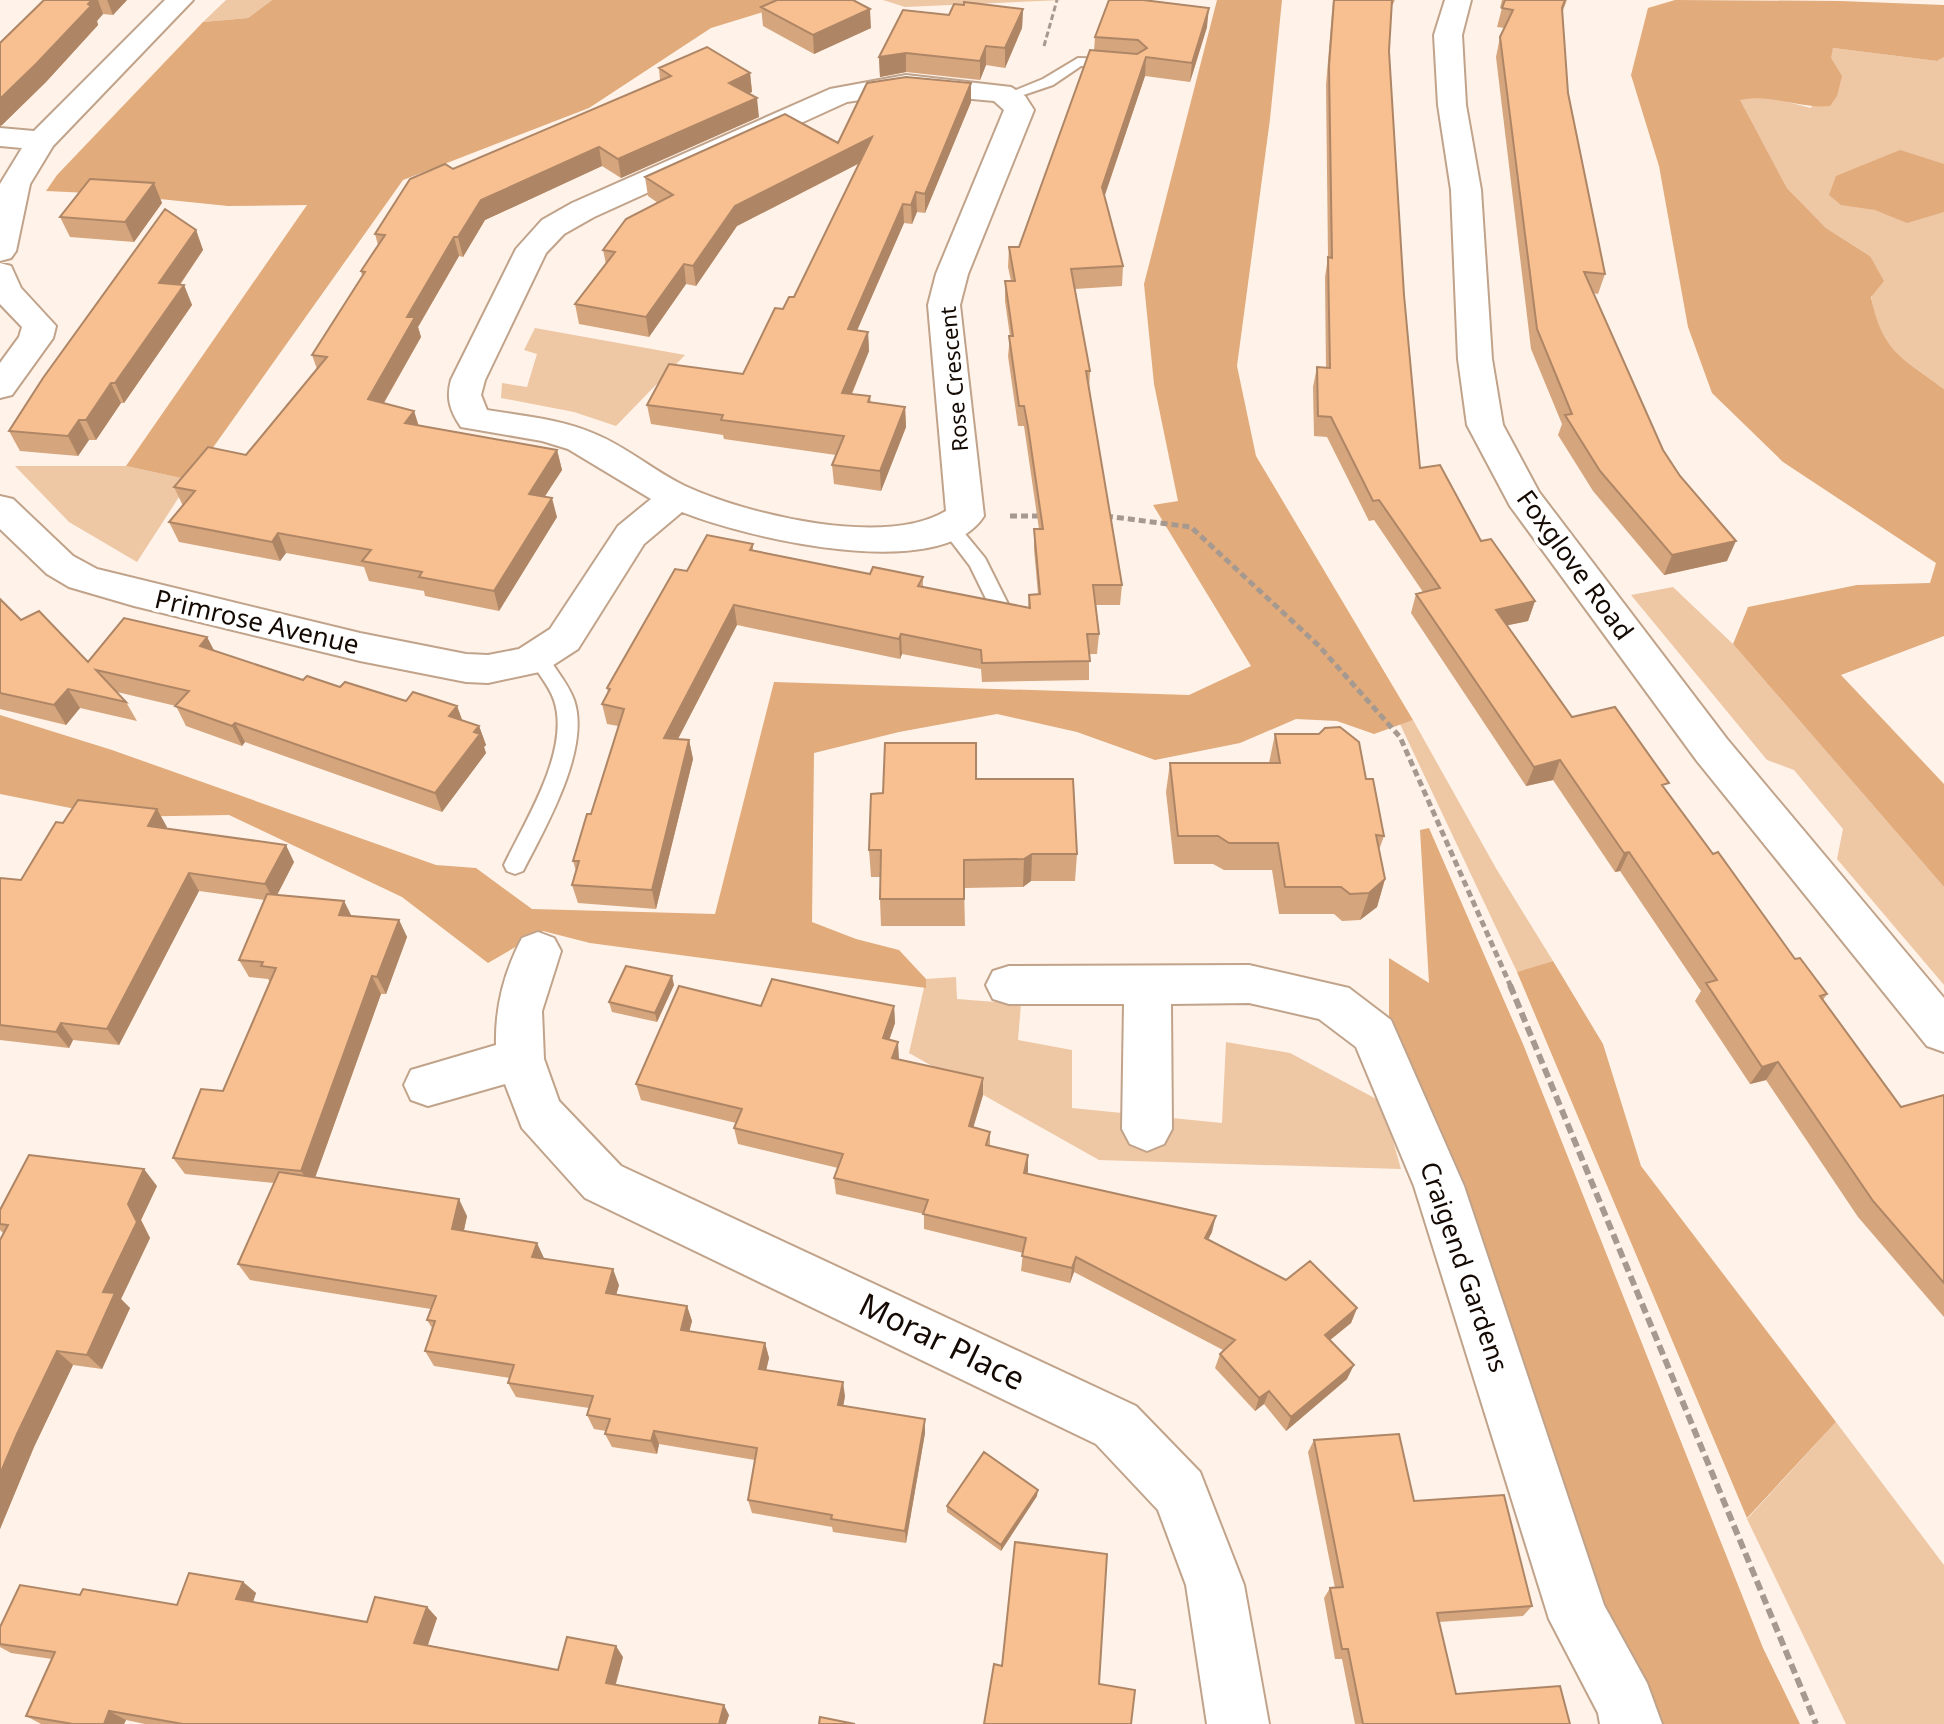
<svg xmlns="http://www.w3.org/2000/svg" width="1944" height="1724" viewBox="0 0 1944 1724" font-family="'Noto Sans',sans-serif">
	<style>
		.green { fill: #eec7a5 }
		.forest { fill: #e1ab7c }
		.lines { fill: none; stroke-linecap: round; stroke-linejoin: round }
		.lane-casing { stroke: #c0a38a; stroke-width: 4 }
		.street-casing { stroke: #c0a38a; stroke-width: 4 }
		.path-far2 { stroke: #a59990; stroke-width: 3; stroke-dasharray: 6 3; stroke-linecap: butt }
		.path-far1 { stroke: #a59990; stroke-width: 5; stroke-dasharray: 7 4; stroke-linecap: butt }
		.path { stroke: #a59990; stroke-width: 6; stroke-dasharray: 10 5; stroke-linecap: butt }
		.lane { fill: #fff; fill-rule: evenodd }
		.street { fill: #fff; fill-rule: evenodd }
		.wall { fill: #d5a57d }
		.shaded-wall { fill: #ae8666 }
		.building { fill: #f8c091; stroke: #ae8666; stroke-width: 2 }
		.labels { text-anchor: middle; stroke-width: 8; stroke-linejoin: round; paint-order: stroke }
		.far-street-label { font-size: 22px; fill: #140a03; stroke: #fff }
		.street-label { font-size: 26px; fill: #140a03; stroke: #fff }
		.near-street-label { font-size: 32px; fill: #140a03; stroke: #fff }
	</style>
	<rect width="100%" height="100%" fill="#fff2e8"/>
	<path class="green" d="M226,0H272L248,18L203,22Z
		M883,0H1063L905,7Z
		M1833,48L1937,61L1944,57V389C1927,377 1901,364 1888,348C1869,322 1871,286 1870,256L1826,228L1787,188L1739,99L1765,96L1811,108Z
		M535,328L685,355L616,426L574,412L501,398L502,383L527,387L537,354L524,350Z
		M15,466H126L190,480L137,562L69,522Z
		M1673,587L1733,644L1944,887V985L1837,859L1843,829L1794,770L1767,760L1631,595Z
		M1413,720L1497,870L1553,961L1517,972L1400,724Z
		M956,977L957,999L1021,1004L1018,1040L1072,1050V1108L1222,1123L1226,1042L1290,1053L1382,1102L1401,1169L1099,1160L909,1053L926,979Z
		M1836,1422L1944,1565V1724H1846L1747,1519Z"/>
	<path class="forest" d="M272,0H791L783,6L711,28L589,108L403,180L190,480L126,466L307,205L228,206L111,194L46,191L57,175L203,22L248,18Z
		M1217,0H1282L1270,119L1237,366L1256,456L1413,720L1374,734L1337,721L1296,719L1240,743L1155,760L1077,732L997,714L899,732L814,753L812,922L856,939L899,950L926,979V988L590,943L543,931L488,963L402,897L229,815L116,817L0,794V715L112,750L436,865L476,868L532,909L715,914L774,682L1189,695L1251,666L1153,505L1178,501L1154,384L1144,284Z
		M1675,0L1840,1L1944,5V57L1937,61L1833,48L1831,58L1842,76L1837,96L1830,106C1799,109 1771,93 1740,100L1787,188L1826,228L1870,256L1884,281L1871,297C1882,352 1902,358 1944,389V636L1841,675L1944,784V887L1733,644L1748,607L1857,585L1930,583L1936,563L1783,462L1712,393L1688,327L1659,166L1631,75L1648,8Z
		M1900,150L1944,164V212L1907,223L1875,210L1841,205L1829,195L1836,176Z
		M1429,828L1523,1044L1763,1648L1800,1724H1653L1599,1603L1389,1022V958L1429,983L1420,830Z
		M1553,961L1603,1044L1641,1166L1836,1422L1747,1518L1517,972Z"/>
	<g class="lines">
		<defs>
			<path id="lane" d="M1078,58L1115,59L1122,63L1115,67L1081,66L1053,85L1006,101L999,97L1043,79Z
				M950,522L957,524L985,558L1010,608L1007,613H993L970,566L941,528Z
				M538,650L545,652C554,668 568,683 574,700C591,749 545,828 523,871L515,874L507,871L504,865C525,821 571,750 554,700C549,685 536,671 528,657L531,652Z"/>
			<path id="street" d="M165,0H193L53,146L30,184L16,251L11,258L0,261V184L22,148L0,146V128L34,131Z
				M1445,0H1471L1462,35L1466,105L1481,190L1492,359L1503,425L1539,492L1727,739L1944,998V1052L1927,1046L1697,761L1510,506L1467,425L1458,359L1451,190L1438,105L1434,35Z
				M906,75L1011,87L1025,96L1034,110L968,274L960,305L984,516C941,585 744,537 682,512L644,544L578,649L544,671L488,683L466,682L360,661L134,606L69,587L47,574L0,529V496L13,499L73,556L97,569L360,633L466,654L488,655L519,649L550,629L618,526L651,499L568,449L542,441L461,427C450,411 446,398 451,380L516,249L542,220L572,203L830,89ZM906,93L994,101L1004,110L936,274L928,305L946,511C885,548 748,515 685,486C654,471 627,447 595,434C561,419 523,416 487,410L481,395L485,380L546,253L564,234L594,217L847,102Z
				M0,263L11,266L21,288L56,326L53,338L12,395L0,398V363L19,337L22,327L0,304Z
				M538,932L554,938L561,951L542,1011L544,1059L559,1101L621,1166L1136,1406L1200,1472L1244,1585L1269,1724H1207L1186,1585L1158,1510L1096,1444L585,1198L522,1128L505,1084L428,1106L411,1100L404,1085L411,1070L496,1045C495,1007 504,972 522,938Z
				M1249,965L1349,988L1391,1020L1464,1186L1604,1605L1647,1683L1662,1724H1600L1598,1713L1549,1619L1414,1186L1356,1047L1319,1019L1249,1003L1171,1004L1172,1129L1164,1144L1147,1151L1130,1144L1122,1129L1124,1004H1009L993,999L986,985L993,971L1009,966Z"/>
		</defs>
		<use href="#lane" class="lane-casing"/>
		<use href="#street" class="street-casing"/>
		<path class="path-far2" d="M1044,46L1057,0"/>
		<path class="path-far1" d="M1010,516H1044
			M1106,516L1191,527L1319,646L1400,737L1511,987"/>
		<path class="path" d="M1510,985L1816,1724"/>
		<use href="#lane" class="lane"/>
		<use href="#street" class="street"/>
	</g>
	<path class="wall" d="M44,0H127L113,15L103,14L97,21L98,25L46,82L2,125L0,126V43Z
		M1333,0H1395L1391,8L1389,51L1404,295L1420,468L1481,541L1535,601L1528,621L1507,625L1572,717L1666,790L1713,854L1795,959L1827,994L1823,1000L1901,1107L1944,1095V1317L1858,1217L1766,1080L1750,1084L1695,1001L1701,991L1620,871L1615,872L1553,780L1526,786L1411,613L1416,594L1423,592L1374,520L1369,521L1327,437L1314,436L1313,387L1317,367L1326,368L1325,277L1328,257L1326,85Z
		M1502,0H1567L1562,13L1568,93L1605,274L1598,294L1593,293L1663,450L1727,561L1664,575L1593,491L1558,435L1562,424L1531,349L1496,57L1500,37L1505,28L1497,27L1502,8H1500Z
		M761,7L871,28L814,54L763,26Z
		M1023,9L1022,28L1005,68L986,65L980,80L906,72L880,77L879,57L949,15Z
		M1207,27L1190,82L1145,76L1104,196L1123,266L1122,286L1075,289L1090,371L1089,391L1122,585L1120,605H1096L1099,634L1097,654H1089V680L982,682L981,669L902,654L900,659L737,625L678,739L689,740L693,759L656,909L578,903L572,885L576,871L573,861L591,814L618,726L607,724L602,704L608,693L607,688L687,571L753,544V550L870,574L923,577V587L1028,608L1029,595L1038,594L1034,549V529H1039L1024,426H1018L1008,356L1010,336L1005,301V281H1011L1008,267L1009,247H1019L1094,51L1095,37Z
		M659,68L750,73L752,92L748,93L759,117L621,178L602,166L485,220L463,257L459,256L418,327L421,337L384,403L414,411L419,426L557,450L562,470L545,496L557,517L499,611L425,596L424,591L369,581L364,567L286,553L280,561L179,542L169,522L183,506L174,487L246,455L317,369L312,355L362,276L361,271L378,245L375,234L453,169L660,80Z
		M971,102L925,213L917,212L912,224L904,223L857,330L868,332L869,351L852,394L870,396L871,403L905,407L906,427L881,491L834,484L832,465L836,455L724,439L723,435L651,424L647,405L743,374L783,309L794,297L860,163L737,226L696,286L686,284L649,337L579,324L575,304L606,264L603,250L658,203L648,196L645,177L838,143Z
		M154,183L162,203L134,242L70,237L60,217Z
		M196,230L203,250L180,285H184L192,305L124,403H121L96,440H89L78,456L20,451L9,431Z
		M0,599L21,620L88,662L207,637L214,651L303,680L340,687L406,701L457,706L462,720L479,726L486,745L484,747L486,753L442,812L245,742L242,746L186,726L176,706L117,692L126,702L137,721L80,708L66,725L0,709Z
		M1275,734L1366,779L1384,836L1379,850L1385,879L1377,907L1360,920L1342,921L1334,914H1279L1272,870H1224L1213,864H1174L1166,792L1170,763H1269Z
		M976,779L1077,854L1075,881H1031L1023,887L964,888L965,926H881L880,899V877H871L869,850L883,793Z
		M167,827L166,829L294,862L277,895L344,901L351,916L399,920L407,937L386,994H381L315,1178L467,1216L464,1230L619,1285L616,1295L687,1306L692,1321L689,1331L765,1343L769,1358L766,1370L845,1396L843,1406L925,1419V1433L906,1543L833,1532L832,1527L752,1513L748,1500L755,1460L659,1444L657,1454L612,1447L605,1434L606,1431L594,1429L587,1415L589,1408L516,1397L508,1383L510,1378L434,1366L425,1351L432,1328L427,1320L431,1309L250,1280L238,1264L274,1183L185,1174L173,1158L223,1091L270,982L268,979L249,977L239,960L265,900L199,891L119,1045L73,1040L69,1048L0,1040V878L21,880Z
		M674,985L657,1022L612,1012L609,1002Z
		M761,1006H894L895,1023L889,1040L899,1059L983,1078V1095L973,1127L990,1132V1146L1028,1171L1027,1173L1212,1232L1208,1240L1286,1280L1357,1308L1351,1323L1330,1340L1347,1379L1286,1431L1264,1404L1255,1411L1215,1368L1220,1354L1223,1350L1074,1272L1070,1283L1021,1271L1023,1253L924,1229V1214L836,1194L834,1178L838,1168L738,1144L734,1128L736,1123L641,1100L636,1084Z
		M157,1186L141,1220L150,1238L121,1299L130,1308L102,1369L73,1365L34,1447L0,1529V1240L3,1233L0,1230V1210Z
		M1314,1440L1414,1501L1532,1606L1523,1616L1439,1622L1456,1694L1570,1724H1355L1342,1659H1335L1324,1598L1330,1588H1335L1308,1452Z
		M1037,1496L1001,1551L947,1512V1506Z
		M243,1582L256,1593L253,1602L367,1622L427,1607L437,1618L428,1645L558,1670L623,1657L616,1684L729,1715L726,1724H145L126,1720L124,1724H41L26,1716L52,1659L11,1653L0,1647V1627L80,1595L177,1605Z"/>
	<path class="shaded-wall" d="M92,0H98L103,14L97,21L98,25L46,82L2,125L0,126V99Z
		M107,0H127L113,15Z
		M1209,8L1207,27L1190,82L1192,63Z
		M870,9L871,28L814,54L813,35Z
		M1023,9L1022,28L1005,68V48Z
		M986,46V65L980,80V61Z
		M906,53V72L880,77L879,57Z
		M1146,57L1145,76L1101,207L1102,187Z
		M750,73L752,92L731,102L729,83Z
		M971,83V102L925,213V194Z
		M757,98L759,117L621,178L618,159Z
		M872,137L873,156L737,226L696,286L693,266L735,206Z
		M599,147L602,166L485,220L463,257L458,237L481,200Z
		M154,183L162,203L134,242L125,222Z
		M916,192L917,212L912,224L911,205Z
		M903,204L904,223L849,349L848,329Z
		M196,230L203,250L167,303L159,283Z
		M454,237L459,256L418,327L421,337L375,418L368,399L407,317Z
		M684,264L686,284L649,337L646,317Z
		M184,285L192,305L124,403L115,383Z
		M868,332L869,351L844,412L842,393Z
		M111,383L121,403L96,440L86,420Z
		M905,407L906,427L881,491L880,471Z
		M414,411L420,431L405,423Z
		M79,420L89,440L78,456L68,436Z
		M557,450L562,470L534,513L529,494Z
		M552,498L557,517L499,611L494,591Z
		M278,533L286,553L280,561L272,542Z
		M1736,541L1727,561L1664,575L1672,555Z
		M1535,601L1528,621L1490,629L1496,610Z
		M734,605L737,625L668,758L664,738Z
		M901,634L902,654L900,659L899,639Z
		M207,637L217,656L200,646Z
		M68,689L80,708L66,725L54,705Z
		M457,706L464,725L449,716Z
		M235,723L245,742L242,746L232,726Z
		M479,726L486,745L484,747L486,753L442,812L435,793Z
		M689,740L693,759L656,909L652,890Z
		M1560,760L1553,780L1526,786L1534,767Z
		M157,809L167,827L158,844L148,826Z
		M286,845L294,862L274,901L265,884Z
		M1629,852L1620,871L1615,872L1624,853Z
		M1032,854L1031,881L1023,887L1024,859Z
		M189,873L199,891L119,1045L107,1029Z
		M1385,879L1377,907L1360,920L1369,893Z
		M344,901L353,919L339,915Z
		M399,920L407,937L386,994L377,977Z
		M372,976L381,994L312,1186L301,1171Z
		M672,976L674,985L657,1022L655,1013Z
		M894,1006L895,1023L884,1055L883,1038Z
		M61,1023L73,1040L69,1048L56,1032Z
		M898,1042L899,1059L892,1058Z
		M1778,1062L1766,1080L1750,1084L1762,1067Z
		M983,1078V1095L969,1142V1126Z
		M1028,1155V1171L1023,1188L1024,1173Z
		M144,1169L157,1186L141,1220L150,1238L121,1299L130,1308L102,1369L87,1355L103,1292L128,1204Z
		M459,1199L467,1216L461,1244L452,1229Z
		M1216,1216L1212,1232L1201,1253L1205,1238Z
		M537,1243L544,1258L532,1257Z
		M1076,1257L1074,1272L1070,1283L1072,1268Z
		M613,1269L619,1285L612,1309L606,1293Z
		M687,1306L692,1321L686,1345L681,1330Z
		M1357,1308L1351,1323L1319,1349L1325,1335Z
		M765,1343L769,1358L763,1384L759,1369Z
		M57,1351L73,1365L34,1447L0,1529V1474L17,1434Z
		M1354,1365L1347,1379L1286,1431L1291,1417Z
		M843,1382L845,1396L841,1419L838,1405Z
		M1269,1391L1264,1404L1255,1411L1259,1398Z
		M925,1419V1433L906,1543L905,1531Z
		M654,1431L659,1444L657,1454L651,1441Z
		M1038,1490L1037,1496L1001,1551V1545Z
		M243,1582L256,1593L250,1610L236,1599Z
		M427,1607L437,1618L425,1653L414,1643Z
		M616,1646L623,1657L613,1693L606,1683Z
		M724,1705L729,1715L726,1724H719Z
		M109,1711L126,1720L124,1724H104Z"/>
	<path class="building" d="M44,0H92L88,4L91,6L37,63L0,99V43Z
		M777,0H853L870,9L813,35L761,7Z
		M1109,0H1143L1209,8L1192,63L1146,57L1102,187L1123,266L1071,269L1090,371H1086L1122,585H1093L1099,634H1087L1090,661L982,663L981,650L901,634L899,639L734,605L664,738L689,740L652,890L572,885L579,861H573L587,814H591L624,709L602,704L610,689L607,688L675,569L687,571L707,535L753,544L750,550L870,574L873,567L923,577L918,586L1030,608L1029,595L1040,594L1034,529H1043L1028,427L1024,406H1019L1009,336H1013L1005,281H1015L1009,247H1019L1090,50L1137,54L1147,48L1138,40L1095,37Z
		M1334,0H1392L1389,51L1404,295L1420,468L1440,465L1481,541L1491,539L1535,601L1496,610L1572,717L1615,707L1669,783L1662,785L1713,854L1718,852L1795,959L1800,958L1827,994L1820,996L1901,1107L1944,1095V1283L1873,1201L1778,1062L1762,1067L1706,983L1717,980L1629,852L1624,853L1560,760L1534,767L1416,594L1440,588L1379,500L1373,501L1331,417L1318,416L1317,367L1330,368L1328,257L1332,258L1329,66Z
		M1505,0H1565L1562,8L1568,93L1605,274L1584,272L1663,450L1680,476L1736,541L1672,555L1600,471L1565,415L1572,414L1537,329L1500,37L1513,10L1502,8Z
		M964,2L1023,9L1005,48L986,46L980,61L906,53L879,57L903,10L949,15L954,4L964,5Z
		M707,47L750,73L729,83L757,98L618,159L599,147L481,200L458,237H454L407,317H415L368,399L414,411L405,423L557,450L529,494L552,498L494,591L419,577L422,572L362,561L371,550L278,533L272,542L169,522L195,491L174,487L208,447L246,455L327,357L312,355L365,272L361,271L385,235L375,234L410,179L445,164L453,169L671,76L659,68Z
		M906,77L971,83L925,194L916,192L911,205L903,204L848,329L868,332L842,393L870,396L868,402L905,407L880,471L832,465L844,436L721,420L723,415L647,405L669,364L743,374L775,308L783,309L789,297H794L872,137L735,206L693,266L684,264L646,317L575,304L615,252L603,250L626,219L673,195L645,177L785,114L838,143L867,83Z
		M90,179L154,183L125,222L60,217Z
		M165,209L196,230L159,283L184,285L115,383H111L86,420H79L68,436L9,431L43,378Z
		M0,599L21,620L39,611L88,662L124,618L207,637L200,646L303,680L307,676L340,687L345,682L406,701L413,692L457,706L449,716L479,726L474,732L480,734L435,793L235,723L232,726L175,706L189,691L96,670L126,702L68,689L54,705L0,693Z
		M1340,727L1359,742L1366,779H1373L1384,836L1376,835L1385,879L1369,893L1350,894L1341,887H1285L1278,843H1229L1218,836H1178L1170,763H1280L1275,734H1319L1325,728Z
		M885,743H976V779H1073L1077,854H1032L1024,859L964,860V899H880L881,850H869L871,794L883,793Z
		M78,800L157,809L148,826L286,845L265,884L189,873L107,1029L61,1023L56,1032L0,1025V878L21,880L56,822L63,823Z
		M267,894L344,901L339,915L399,920L377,977L372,976L301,1171L173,1158L201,1089L223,1091L276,968L261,966L263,962L239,960Z
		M626,966L672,976L655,1013L609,1002Z
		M772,979L894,1006L883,1038L898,1042L892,1058L983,1078L969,1126L990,1132L986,1145L1028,1155L1024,1173L1216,1216L1205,1238L1286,1280L1310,1261L1357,1308L1325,1335L1354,1365L1291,1417L1269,1391L1259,1398L1220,1354L1235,1340L1076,1257L1072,1268L1022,1256L1026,1238L923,1214L928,1200L834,1178L843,1154L734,1128L742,1109L636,1084L679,986L761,1006Z
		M29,1155L144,1169L128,1204L137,1222L103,1292L115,1293L87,1355L57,1351L17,1434L0,1474V1240L8,1225L0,1224V1210Z
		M279,1172L459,1199L452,1229L537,1243L532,1257L613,1269L606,1293L687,1306L681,1330L765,1343L759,1369L843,1382L838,1405L925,1419L905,1531L831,1519L832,1515L748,1500L757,1448L654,1431L651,1441L605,1434L610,1419L587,1415L593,1396L508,1383L514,1365L425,1351L435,1321L427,1320L436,1296L238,1264Z
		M1399,1434L1414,1501L1504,1495L1532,1606L1437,1613L1456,1694L1560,1686L1570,1724H1363L1348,1649H1342L1330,1588L1343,1587L1314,1440Z
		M984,1452L1038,1490L1001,1545L947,1506Z
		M1015,1542L1107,1554L1099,1684L1135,1690L1131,1724H984L994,1664L1002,1666Z
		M189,1573L243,1582L236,1599L367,1622L375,1597L427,1607L414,1643L558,1670L567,1637L616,1646L606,1683L724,1705L719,1724H183L109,1711L104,1724H73L26,1716L55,1652L0,1644V1627L20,1585L80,1595L83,1589L177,1605Z
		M820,1717L855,1724H819Z"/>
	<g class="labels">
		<g class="far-street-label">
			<text transform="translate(954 379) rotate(-95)" y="8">Rose Crescent</text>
		</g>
		<g class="street-label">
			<text transform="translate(1575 565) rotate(54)" y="9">Foxglove Road</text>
			<text transform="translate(257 622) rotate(13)" y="9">Primrose Avenue</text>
			<text transform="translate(1464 1267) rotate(71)" y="9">Craigend Gardens</text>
		</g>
		<g class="near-street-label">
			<text transform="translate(942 1342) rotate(26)" y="11">Morar Place</text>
		</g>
	</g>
</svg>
